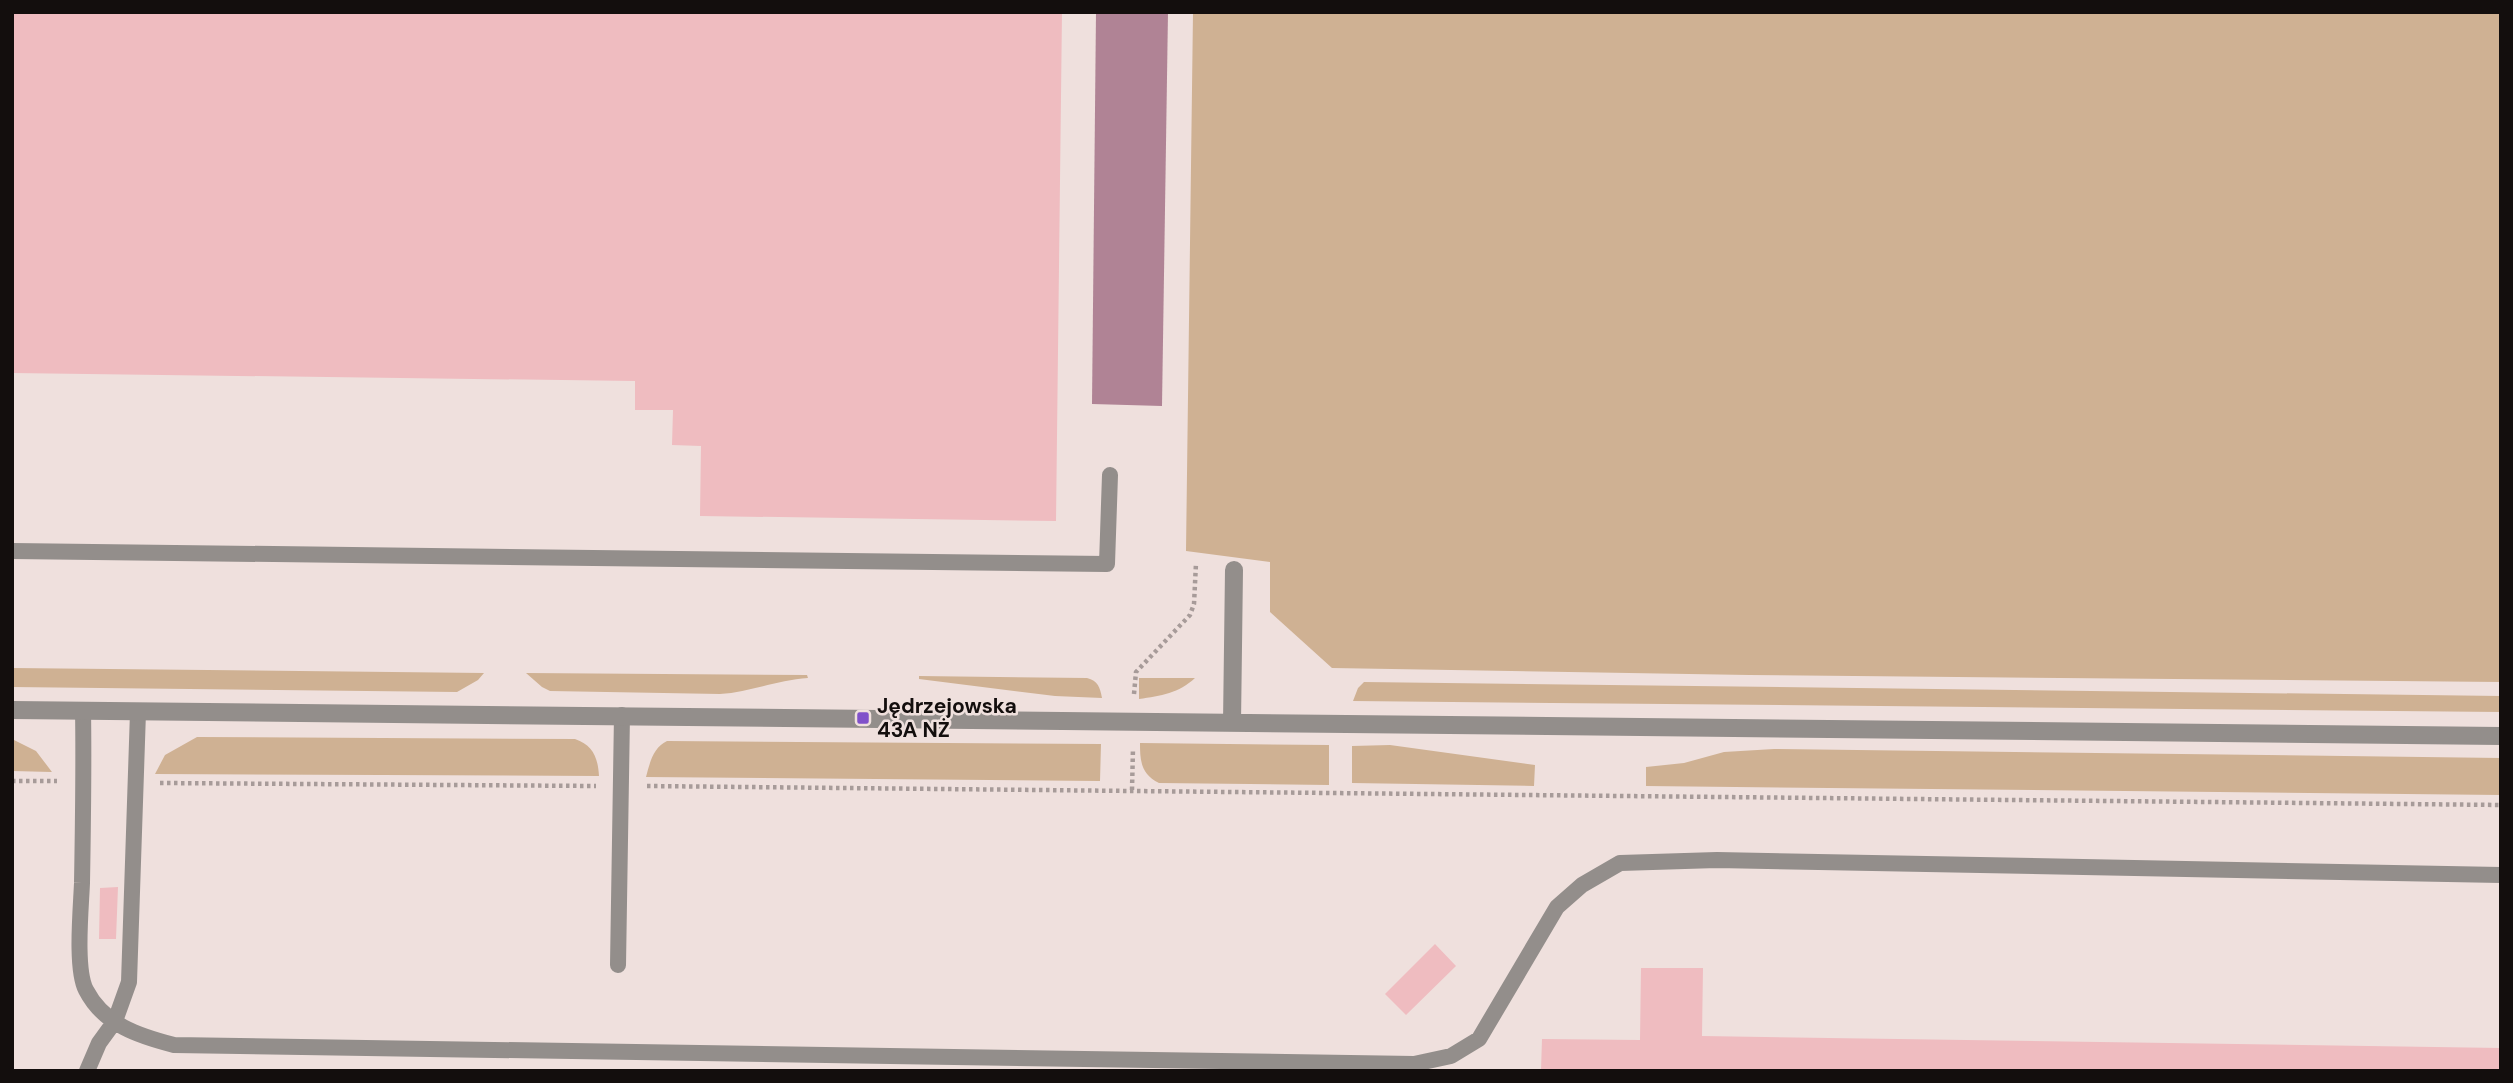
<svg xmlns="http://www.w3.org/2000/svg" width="2513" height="1083" viewBox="0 0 2513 1083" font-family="'DM Sans',sans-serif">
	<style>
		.green { fill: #cfb193 }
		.water { fill: #b08395 }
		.building { fill: #efbcc0 }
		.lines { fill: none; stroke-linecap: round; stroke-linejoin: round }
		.path { stroke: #a79b99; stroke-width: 4.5; stroke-dasharray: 3.5 3.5; stroke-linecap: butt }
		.lane { stroke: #938e8b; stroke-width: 16 }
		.street { stroke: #938e8b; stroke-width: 18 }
		.poi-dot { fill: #8051ca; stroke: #efe0dd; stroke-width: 2.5 }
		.labels { text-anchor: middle; stroke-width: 5; stroke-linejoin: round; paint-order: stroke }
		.poi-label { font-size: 21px; font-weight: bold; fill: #130e0d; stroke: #efe0dd; text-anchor: start }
	</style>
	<rect width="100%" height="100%" fill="#efe0dd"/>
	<path class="green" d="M1193,12H2501V682L1749,675L1332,668L1270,612V562L1186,551Z
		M12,668L484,673L478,680L457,692L12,687Z
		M526,673L807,675L808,678C777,680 750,692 720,694L550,691L542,687Z
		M919,676L1087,678C1098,681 1100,687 1102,698L1055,696L919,679Z
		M1139,678H1195C1179,693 1161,696 1139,699Z
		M1364,682L2501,696V712L1353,701L1358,688Z
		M197,737L575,739C593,745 598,758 599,776L155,774L165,755Z
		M12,739L36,751L52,772L12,771Z
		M667,741L1101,744L1100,781L646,777C650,762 653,748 667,741Z
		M1140,743L1329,745V785L1159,783C1141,774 1140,761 1140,743Z
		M1390,745L1535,765L1534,786L1352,783V746Z
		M1774,749L2501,758V795L1646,786V767L1684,763L1724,752Z"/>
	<path class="water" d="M1096,12H1168L1162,406L1092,404Z"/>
	<path class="building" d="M12,12H1062L1056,521L700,516L701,446L672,445L673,410H635V381L12,373Z
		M118,887L116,939H99L100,888Z
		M1435,944L1456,966L1406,1015L1385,994Z
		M1641,968H1703L1702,1036L2501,1048V1071H1541L1542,1039L1640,1040Z"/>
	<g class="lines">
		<path class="path" d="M1134,694L1136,672L1190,615L1194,604L1196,563
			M12,781H57
			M160,783L596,786
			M647,786L2501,805
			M1132,790L1133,748"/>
		<path class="lane" d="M12,551L1107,564L1110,475
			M83,710C84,768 83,825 82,883C81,908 75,969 86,990C104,1025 139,1036 174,1045L1414,1064L1451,1056L1479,1039L1557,907L1582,885L1620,863L1717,860L2501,875
			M618,965L622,715
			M87,1071L99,1043L115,1021L129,982L138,712"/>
		<path class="street" d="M12,710L2501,736
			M1232,723L1234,570"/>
	</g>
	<rect class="poi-dot" x="856" y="711" width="14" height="14" rx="3.5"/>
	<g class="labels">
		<g class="poi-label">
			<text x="877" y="713">Jędrzejowska<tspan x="877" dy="24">43A NŻ</tspan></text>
		</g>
	</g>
	<rect width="2513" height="1083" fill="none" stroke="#130e0d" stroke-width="28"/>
</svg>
